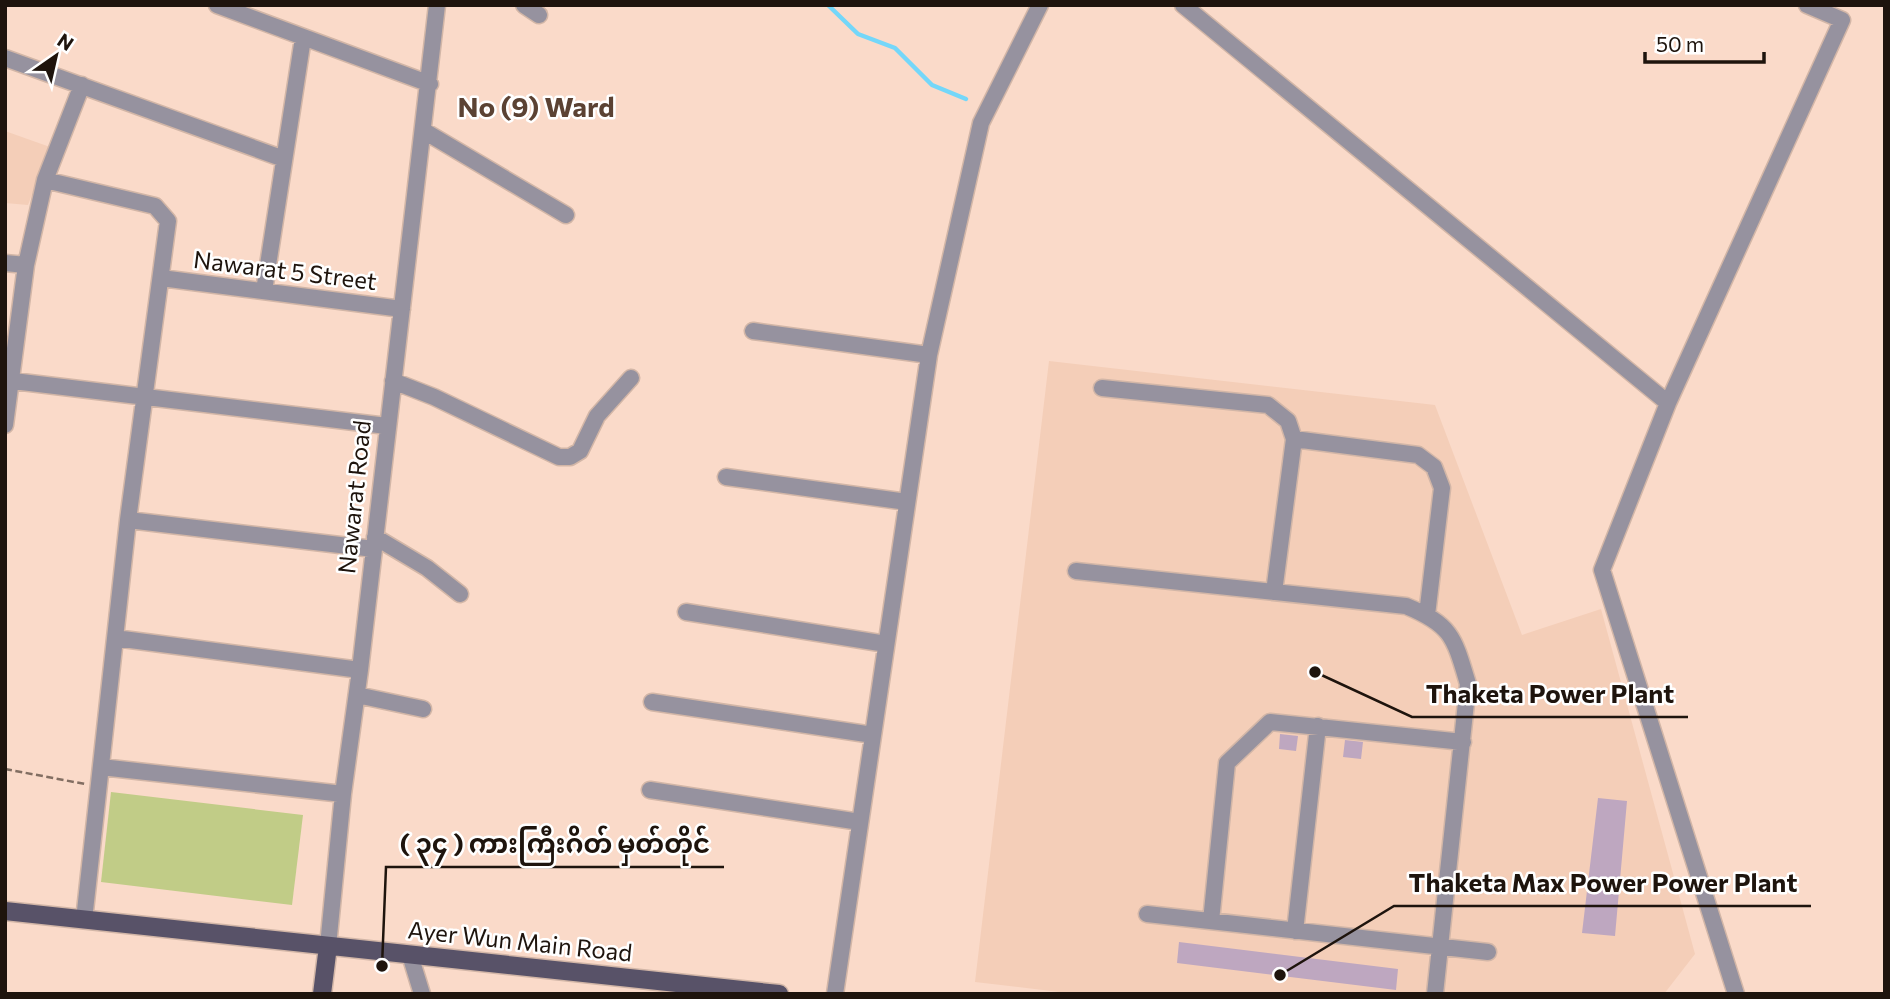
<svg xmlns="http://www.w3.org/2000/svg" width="1890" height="999" viewBox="0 0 1890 999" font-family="Commissioner,'Noto Sans Myanmar',sans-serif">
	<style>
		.built { fill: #f4ceb8 }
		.green { fill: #c1cc87 }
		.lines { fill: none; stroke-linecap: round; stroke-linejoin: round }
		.stream { stroke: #74d7f9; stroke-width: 4.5 }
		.building { fill: #bea7c0 }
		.minor-casing { stroke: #d2b6a7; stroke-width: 19 }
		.major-casing { stroke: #d2b6a7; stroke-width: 21 }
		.path { stroke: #826e62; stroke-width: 2.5; stroke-dasharray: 7 3.5; stroke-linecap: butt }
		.minor { stroke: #96929f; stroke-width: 16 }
		.major { stroke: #585268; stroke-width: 18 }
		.labels { text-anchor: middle; stroke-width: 5; stroke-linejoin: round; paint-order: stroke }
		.street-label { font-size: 24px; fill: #1e140d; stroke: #fff }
		.quarter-label { font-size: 28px; font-weight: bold; fill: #5b4233; stroke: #fff }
		.leader { fill: none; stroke: #1e140d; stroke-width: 2.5 }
		.callout-dot { fill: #1e140d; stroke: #fff; stroke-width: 2.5 }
		.callout-label { font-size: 26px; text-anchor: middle; font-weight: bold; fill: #1e140d; stroke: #fff; stroke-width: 5; stroke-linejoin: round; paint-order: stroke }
	</style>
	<rect width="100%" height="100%" fill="#fadac9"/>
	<path class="built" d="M5,131L50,147L28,205L5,203Z
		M1049,361L1435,405L1522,635L1601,609L1695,954L1664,994H1076L975,982Z"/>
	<path class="green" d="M111,792L303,815L292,905L101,882Z"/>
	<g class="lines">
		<path class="stream" d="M828,5L858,34L895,48L932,85L966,99"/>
	</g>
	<path class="building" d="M1280,734L1298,736L1296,751L1279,749Z
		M1345,740L1363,742L1361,759L1343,757Z
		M1598,798L1627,801L1615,936L1582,933Z
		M1179,942L1398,969L1396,990L1177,963Z"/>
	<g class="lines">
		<defs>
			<path id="minor" d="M217,5L430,84
				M524,5L539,15
				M1183,5L1668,403
				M5,58L284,159
				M424,131L566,215
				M45,180L155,206L168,221L128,520L84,920
				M5,263L26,265
				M161,278L402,309
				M264,291L303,38
				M753,331L929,355
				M5,380L387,426
				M393,381L434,397L559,457H570L580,451L597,416L631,378
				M1102,388L1268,405L1288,421L1294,439L1274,592
				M5,425L26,265L45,180L82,85
				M1294,439L1418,455L1434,467L1442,488L1427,615
				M726,477L907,502
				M128,520L374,549
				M375,537L427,568L460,594
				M1076,571L1406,606C1452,625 1454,637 1468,684L1435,994
				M686,612L886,644
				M115,638L360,670
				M357,695L423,709
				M652,702L873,735
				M101,767L343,794
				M650,790L860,822
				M1147,914L1488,952
				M1211,921L1227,763L1270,722L1463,742
				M1295,931L1318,726
				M328,946L343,794L360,670L437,5
				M410,955L422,994
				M835,994L929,355L981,123L1040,5
				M1736,994L1602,570L1668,403L1842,20L1807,5"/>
			<path id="major" d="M5,911L779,994
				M322,994L328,946"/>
		</defs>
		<use href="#minor" class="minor-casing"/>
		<use href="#major" class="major-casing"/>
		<path class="path" d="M5,769L85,784"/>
		<use href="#minor" class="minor"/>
		<use href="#major" class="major"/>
	</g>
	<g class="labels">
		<g class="street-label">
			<text transform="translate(285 271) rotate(7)" y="8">Nawarat 5 Street</text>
			<text transform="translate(355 497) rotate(-84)" y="8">Nawarat Road</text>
			<text transform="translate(520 942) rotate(6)" y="8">Ayer Wun Main Road</text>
		</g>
		<g class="quarter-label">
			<text x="536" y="117">No (9) Ward</text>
		</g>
	</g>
	<path class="leader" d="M1315 672L1412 717H1688M382 966L386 867H724M1280 975L1394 906H1811"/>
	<g class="callout-dot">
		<circle cx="1315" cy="672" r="7"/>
		<circle cx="382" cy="966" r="7"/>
		<circle cx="1280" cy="975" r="7"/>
	</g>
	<g class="callout-label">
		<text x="1550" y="703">Thaketa Power Plant</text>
		<text x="555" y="853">( ၃၄ ) ကားကြီးဂိတ် မှတ်တိုင်</text>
		<text x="1603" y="892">Thaketa Max Power Power Plant</text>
	</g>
	<rect width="1890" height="999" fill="none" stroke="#1e140d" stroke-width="14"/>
	<g transform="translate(56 56) rotate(34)" stroke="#ffffff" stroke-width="5" paint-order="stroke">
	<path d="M0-5L12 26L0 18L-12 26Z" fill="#1e140d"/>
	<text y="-10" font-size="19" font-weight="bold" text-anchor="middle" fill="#1e140d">N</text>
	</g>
	<path d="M1645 52v10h119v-10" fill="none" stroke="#1e140d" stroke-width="3.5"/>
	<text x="1656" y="52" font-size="21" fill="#1e140d" stroke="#ffffff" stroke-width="5" paint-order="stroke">50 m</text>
</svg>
